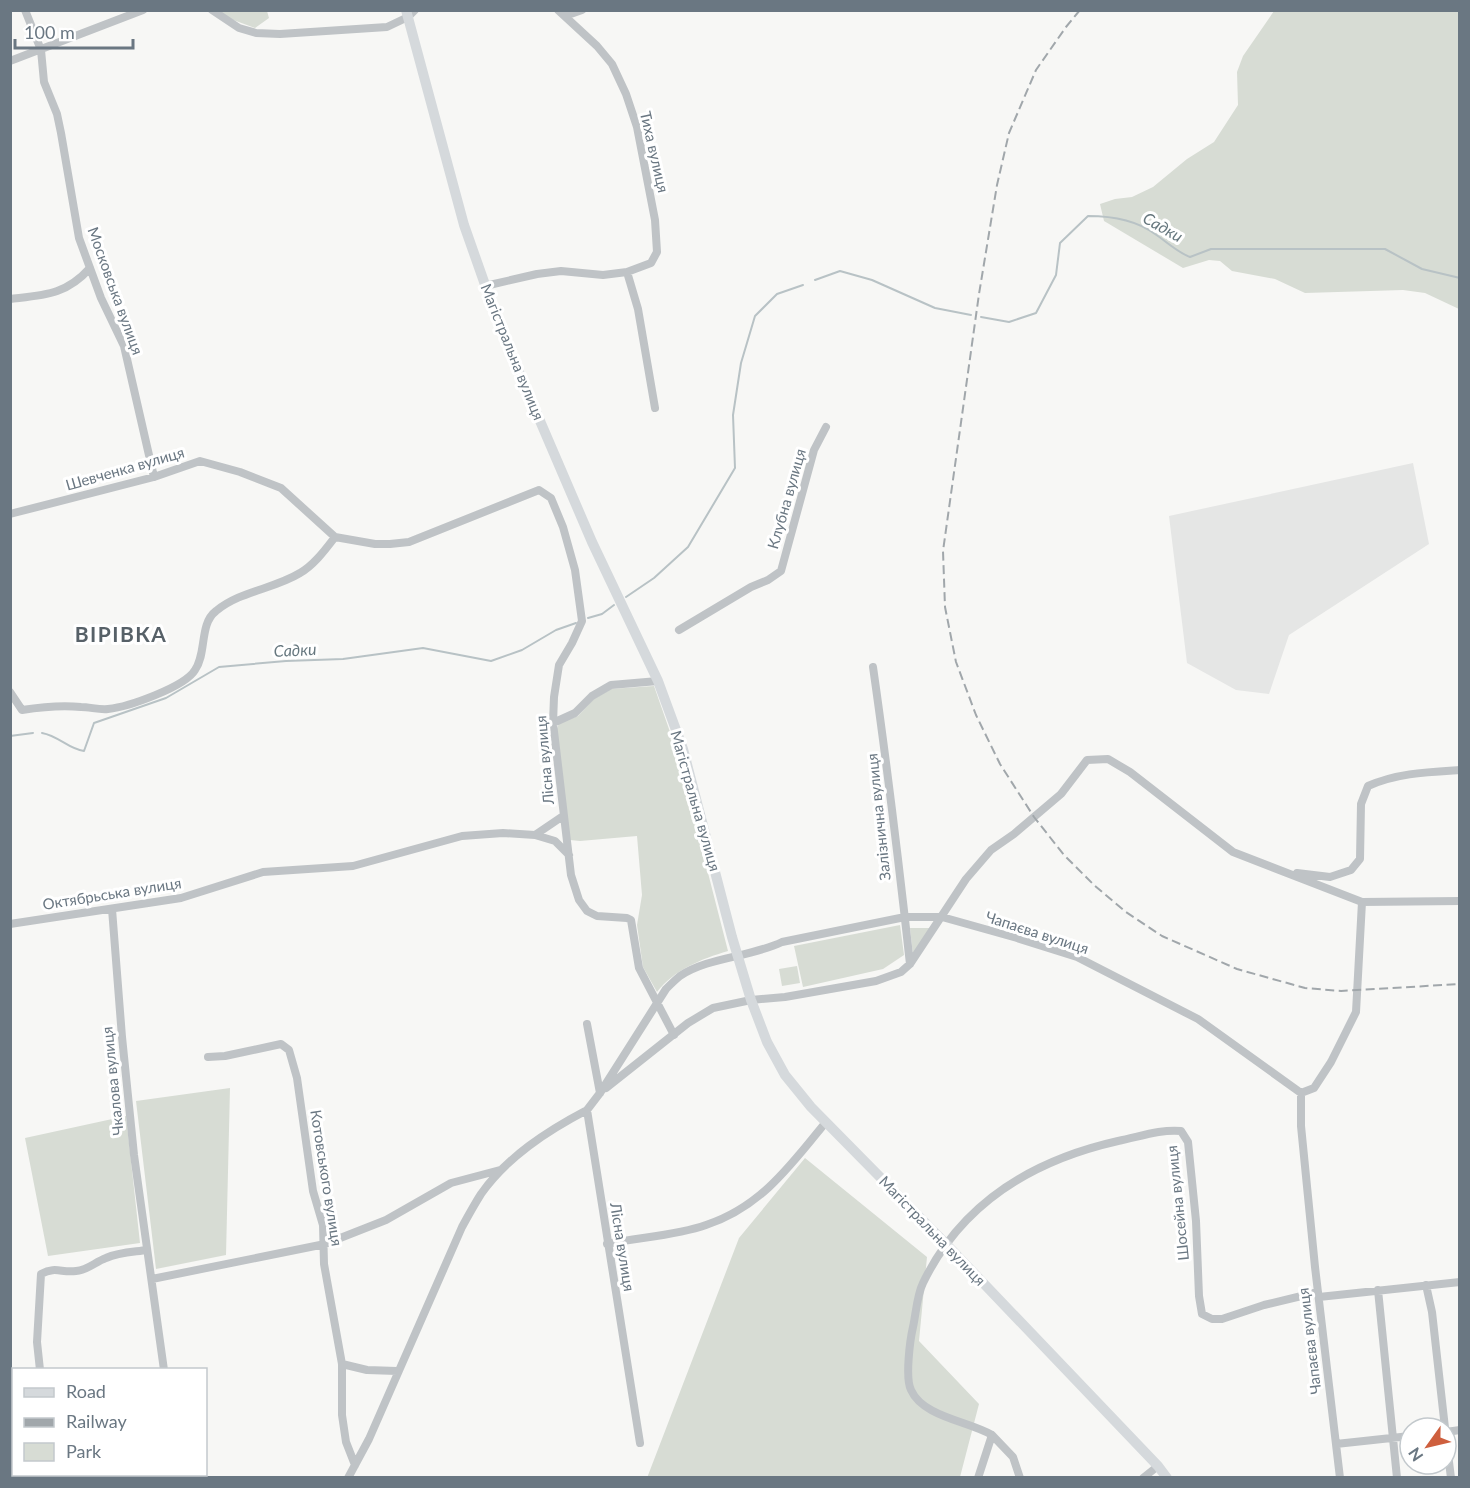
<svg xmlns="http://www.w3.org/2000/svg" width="1470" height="1488" viewBox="0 0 1470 1488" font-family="Lato,sans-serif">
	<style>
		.built { fill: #e5e6e5 }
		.green { fill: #d7dcd4 }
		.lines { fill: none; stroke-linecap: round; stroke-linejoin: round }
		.stream { stroke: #b8c2c5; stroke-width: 2 }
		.street { stroke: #bfc3c6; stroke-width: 8 }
		.secondary { stroke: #d5d9dc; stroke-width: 10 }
		.rail { stroke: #a1a7ab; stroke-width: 2; stroke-dasharray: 9 4.5; stroke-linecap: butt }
		.labels { text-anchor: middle; stroke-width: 6; stroke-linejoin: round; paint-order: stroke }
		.street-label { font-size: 15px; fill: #6a7782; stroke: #fff }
		.water-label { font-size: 16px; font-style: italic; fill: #66777e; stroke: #fff }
		.district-label { font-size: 21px; font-weight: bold; letter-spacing: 1.5px; fill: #576168; stroke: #fff }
	</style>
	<rect width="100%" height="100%" fill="#f7f7f5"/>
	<path class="built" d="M1413,463L1429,544L1289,635L1269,694L1236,690L1187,663L1169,516Z"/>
	<path class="green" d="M219,11H267L269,18L255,28L228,18Z
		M1274,11H1459V309L1425,293L1403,290L1305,293L1275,279L1232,271L1220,261L1209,260L1183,268L1104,221L1100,204L1115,199L1132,197L1153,187L1187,159L1214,142L1238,105L1237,72L1243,56Z
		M654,686L677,752L728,951C701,959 674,970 657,992L643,967L637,925L642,895L637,836L580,841L570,840L557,729L559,723L578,716L594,699L611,689Z
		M900,925L904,955L883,969L803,987L794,946Z
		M910,928H932L913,955Z
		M797,966L800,983L782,986L779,969Z
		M230,1088L226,1255L156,1269L136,1101Z
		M126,1116L140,1243L48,1256L25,1138Z
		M805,1158L927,1257L919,1341L979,1404L960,1477L647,1478L739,1238Z"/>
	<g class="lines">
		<path class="stream" d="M815,280L840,271L872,280L935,308L971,315
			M981,317L1009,322L1036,313L1056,275L1060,243L1088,216C1111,216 1136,220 1155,234C1167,242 1177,252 1190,257L1211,249H1385L1422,269L1460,278
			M626,597L654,578L688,547L735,468L733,415L741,363L755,316L777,294L803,285
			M588,618L602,614L614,605
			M42,733C59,736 68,749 84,751L94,723L166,698L219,667L286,661L343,659L423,648L491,661L522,650L556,630L576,623
			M10,736L33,733"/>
		<path class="street" d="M25,10L41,50L44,82L57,114L61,133L79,238L101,298L124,346L154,477
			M212,10L239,28L256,33L280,34L387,27L408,17L415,10
			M565,16L582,10
			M10,61L143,10
			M627,272L638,309L655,408
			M485,286L537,274L561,271L603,275L627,272L651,263L657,252L655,220L637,127L626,94L612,64L597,46L558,10
			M10,299C44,295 66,295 90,268
			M10,514L154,477L200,461L240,472L281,488L335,537L375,544H390L409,542L539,490L551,498L563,527L575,570L582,621L572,643L559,665L554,697L553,723L571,875L579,900L587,911L597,916L627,918L631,920L639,968L674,1035
			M679,630L751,587L768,580L781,571L814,450L826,427
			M873,667C887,765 899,864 910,964
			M10,692L22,710C41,707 62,705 81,707C90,707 99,710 108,709C128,707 185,687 195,670C207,653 199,624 216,611C240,591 274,589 300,573C314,565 325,550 335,537
			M553,723L575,713L592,696L611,685L658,681
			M563,816L535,835L555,841L569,855
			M1297,873L1330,877L1351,870L1360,859L1361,804L1368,786C1397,773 1428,772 1460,770
			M112,909L122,1037L134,1155L164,1370
			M10,924L181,898L263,872L353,866L462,836L503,833L535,835
			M587,1024L600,1093
			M208,1057L225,1056L281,1044L289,1050L297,1078L313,1191L323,1225L324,1264L342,1364V1415L346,1442L355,1465
			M606,1088L688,1023L713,1008L751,1000L785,997L876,981L901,972L910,964L966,879L991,850L1014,834L1061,794L1087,760L1108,759L1130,772L1233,852L1362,902L1460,901
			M1301,1093L1314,1088L1331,1062L1356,1012L1362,902
			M607,1244C639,1237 675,1236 706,1225C761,1207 791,1165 826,1122
			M152,1279L325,1244L386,1220L451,1183L500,1170
			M1426,1285L1432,1312L1445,1428
			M1378,1290L1397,1478
			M1319,1297L1460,1282
			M342,1364L367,1370L397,1371
			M40,1370L37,1342L41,1274C56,1266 61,1273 76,1271C88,1270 95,1262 106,1258C119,1252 134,1252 147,1250
			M1446,1432L1460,1430
			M992,1435L1013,1457L1020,1478
			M1446,1438L1451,1478
			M640,1443L587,1110L600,1093L666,989C670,985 675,980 680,976C708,957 751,957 782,942L905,917H942L1017,938L1077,957L1198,1019L1301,1093V1126L1315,1267L1340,1478
			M1336,1444L1410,1436
			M59,1474V1478
			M181,1474L182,1478
			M348,1478L369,1439L462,1227C468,1216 474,1205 481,1194C507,1157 547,1131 587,1110
			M978,1478L992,1435C968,1421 923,1417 911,1390C905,1378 910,1340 913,1327C916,1313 917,1295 923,1283C962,1202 1034,1160 1118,1141C1139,1137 1160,1129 1181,1131L1188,1142L1196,1221L1199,1296L1202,1314L1212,1319H1222L1264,1305L1318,1292
			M1143,1478L1158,1466"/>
		<path class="secondary" d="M406,10L464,225L501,330L592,542L658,681L683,749L732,937L751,1000L767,1042L785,1075L811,1107L946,1244L1158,1466L1167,1478"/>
		<path class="rail" d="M1080,10L1066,27L1036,70L1009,133L997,185L979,294L943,551L945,607L956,662L976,715L1000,764L1034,817L1064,855L1095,886L1126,912L1162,936L1237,969L1305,988L1341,991L1460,984"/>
	</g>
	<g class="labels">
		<g class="street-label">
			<text transform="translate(654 152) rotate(77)" y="5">Тиха вулиця</text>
			<text transform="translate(115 291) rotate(70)" y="5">Московська вулиця</text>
			<text transform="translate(512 352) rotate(68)" y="5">Магістральна вулиця</text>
			<text transform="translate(125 469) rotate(-16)" y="5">Шевченка вулиця</text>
			<text transform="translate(787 499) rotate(-74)" y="5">Клубна вулиця</text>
			<text transform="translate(545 760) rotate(-95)" y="5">Лісна вулиця</text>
			<text transform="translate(695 801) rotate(74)" y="5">Магістральна вулиця</text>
			<text transform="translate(879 817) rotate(-96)" y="5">Залізнична вулиця</text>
			<text transform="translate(112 894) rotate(-9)" y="5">Октябрьська вулиця</text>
			<text transform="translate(1037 933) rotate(18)" y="5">Чапаєва вулиця</text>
			<text transform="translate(113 1081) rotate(-96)" y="5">Чкалова вулиця</text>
			<text transform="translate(326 1178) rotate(81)" y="5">Котовського вулиця</text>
			<text transform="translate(1178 1203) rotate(-96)" y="5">Шосейна вулиця</text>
			<text transform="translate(932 1231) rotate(46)" y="5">Магістральна вулиця</text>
			<text transform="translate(622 1247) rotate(81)" y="5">Лісна вулиця</text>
			<text transform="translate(1310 1341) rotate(-97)" y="5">Чапаєва вулиця</text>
		</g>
		<g class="water-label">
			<text transform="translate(1163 227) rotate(30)" y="6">Садки</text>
			<text transform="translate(295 650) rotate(-3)" y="6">Садки</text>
		</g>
		<g class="district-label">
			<text x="121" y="642">ВІРІВКА</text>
		</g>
	</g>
	<rect width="1470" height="1488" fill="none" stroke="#6a7782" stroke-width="24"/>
	<rect x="12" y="1368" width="195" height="108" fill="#ffffff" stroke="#c3c9cd" stroke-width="1.5"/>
	<rect x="24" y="1388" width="30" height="9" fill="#d5d9dc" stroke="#c3c9cd" stroke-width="1.5"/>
	<text x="66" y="1398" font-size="18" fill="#6a7782">Road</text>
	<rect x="24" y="1418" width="30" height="9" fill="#a1a7ab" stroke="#c3c9cd" stroke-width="1.5"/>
	<text x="66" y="1428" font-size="18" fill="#6a7782">Railway</text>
	<rect x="24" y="1443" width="30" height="18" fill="#d7dcd4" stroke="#c3c9cd" stroke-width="1.5"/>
	<text x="66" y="1458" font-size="18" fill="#6a7782">Park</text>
	<g transform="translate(1428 1446) rotate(236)"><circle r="28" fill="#ffffff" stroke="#c3c9cd" stroke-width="1.5"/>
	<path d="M0-4.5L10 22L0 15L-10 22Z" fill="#ce5f3e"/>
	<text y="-9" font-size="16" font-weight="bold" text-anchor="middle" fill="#6a7782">N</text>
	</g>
	<path d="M15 39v9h118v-9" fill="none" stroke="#6a7782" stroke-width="3"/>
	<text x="24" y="39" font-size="18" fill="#6a7782" stroke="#ffffff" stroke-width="4.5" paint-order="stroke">100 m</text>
</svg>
